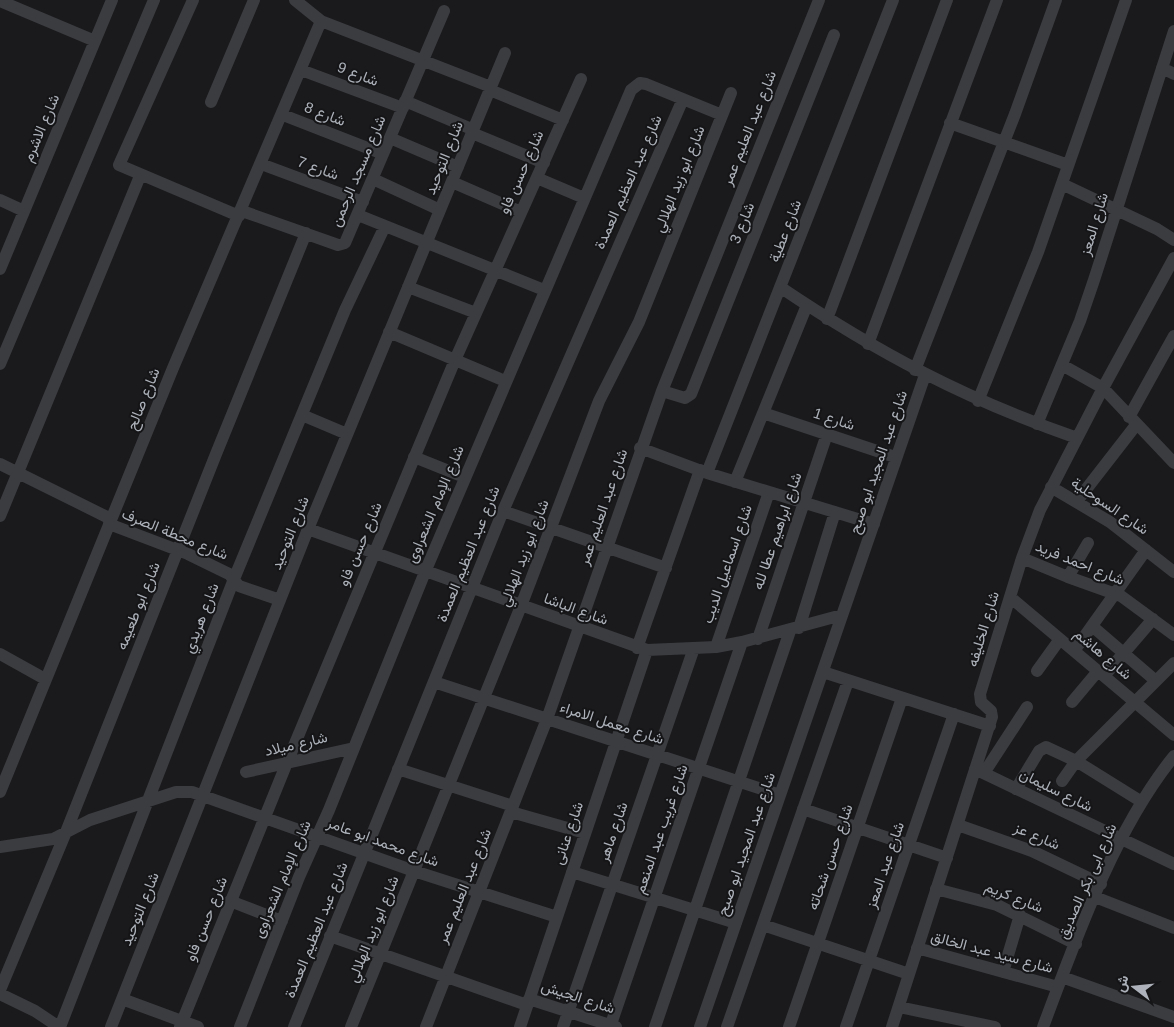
<svg xmlns="http://www.w3.org/2000/svg" width="1174" height="1027" viewBox="0 0 1174 1027" font-family="Helvetica,Vazirmatn,sans-serif">
	<style>
		.lines { fill: none; stroke-linecap: round; stroke-linejoin: round }
		.street { stroke: #3b3c40; stroke-width: 12 }
		.labels { text-anchor: middle; stroke-width: 4; stroke-linejoin: round; paint-order: stroke }
		.street-label { font-size: 15px; fill: #adb2ba; stroke: #151517 }
	</style>
	<rect width="100%" height="100%" fill="#1a1a1c"/>
	<g class="lines">
		<path class="street" d="M193,0L119,165L239,216
			M295,0L321,21L491,87
			M0,1L95,41
			M1162,68L1174,74
			M301,70L403,108
			M490,90L563,120
			M405,101L474,130
			M211,102L254,0
			M283,115L383,154
			M950,123L1068,165
			M472,133L544,163
			M390,138L458,167
			M261,164L363,202
			M537,178L584,198
			M373,179L440,210
			M452,182L521,212
			M1062,184L1157,229L1174,240
			M0,200L24,211
			M242,211L338,245L345,243L444,11
			M358,215L544,290
			M0,269L112,0
			M408,287L476,313
			M780,287C878,353 965,399 1077,438
			M827,319L947,0
			M389,332L505,381
			M868,344L997,0
			M0,364L154,0
			M1062,365L1103,388L1174,463
			M915,370L1015,114L1056,0
			M662,391L685,398L691,394L834,35
			M978,401L1038,252L1126,0
			M763,413L895,457
			M302,415L347,434
			M1129,417L1174,336
			M1037,424L1080,321L1094,280L1174,31
			M640,448L707,473L874,524
			M414,457L464,477
			M0,464L111,519
			M707,473L893,0
			M735,482L807,305
			M1051,487L1110,522L1174,572
			M1077,501L1136,425
			M503,511L666,568
			M0,516L140,176
			M109,524L188,554L229,574L239,586L280,600
			M308,529L647,650L716,647L742,642L842,615
			M1022,558L1068,577L1121,596L1174,635
			M1068,577L1088,543
			M1010,597L1174,735
			M1092,626L1156,681
			M799,628L835,512
			M758,639L827,434
			M716,647L769,492
			M637,648L700,470
			M1074,651L1146,550
			M0,654L45,679
			M1037,671L1060,639
			M823,672L990,726
			M1104,676L1153,619
			M434,682L780,795
			M1072,702L1098,671
			M398,769L513,806
			M975,769L1174,864
			M246,772L354,748
			M984,773L1027,707
			M1062,781L1076,761L1174,663
			M1016,789L1039,751L1046,747L1076,761L1142,802
			M0,792L173,368L321,21
			M803,809L947,858
			M511,812L585,833
			M958,825L1032,851L1101,884
			M0,847L53,839L90,820L176,792H192L414,871L557,917
			M572,872L736,923
			M936,889L997,905L1076,944
			M1095,897L1174,928
			M230,901L282,921
			M763,925L909,974
			M330,936L527,1005
			M917,948L1058,987
			M1003,972L1020,915
			M1062,977L1174,1017
			M0,990L66,832L216,454L306,233
			M0,994L35,1011L59,1027
			M122,999L198,1027
			M529,999L616,1027
			M899,1007L995,1027
			M60,1027L234,579L345,310L385,226
			M111,1027L308,529L505,53
			M180,1027L286,765L455,360L581,79
			M240,1027L299,877L329,810L425,572L631,90L640,83L646,84L722,115
			M294,1027L503,511L683,99
			M351,1027L521,606L599,401L639,322L731,93
			M426,1027L547,719L662,391L819,0
			M520,1027L647,650
			M563,1027L694,648
			M610,1027L742,642
			M655,1027L790,631
			M700,1027L925,375
			M727,1027L848,681
			M789,1027L902,698
			M846,1027L954,714
			M892,1027L992,717L991,711L981,702L980,694L1022,558L1040,510L1103,388L1174,258
			M1043,1027C1076,939 1114,830 1174,756"/>
	</g>
	<g class="labels">
		<g class="street-label">
			<text transform="translate(358 74) rotate(21)" y="5">شارع 9</text>
			<text transform="translate(325 114) rotate(21)" y="5">شارع 8</text>
			<text transform="translate(41 128) rotate(-67)" y="5">شارع الاشرم</text>
			<text transform="translate(749 128) rotate(-68)" y="5">شارع عبد العليم عمر</text>
			<text transform="translate(444 158) rotate(-68)" y="5">شارع التوحيد</text>
			<text transform="translate(318 168) rotate(20)" y="5">شارع 7</text>
			<text transform="translate(358 171) rotate(-67)" y="5">شارع مسجد الرحمن</text>
			<text transform="translate(521 172) rotate(-66)" y="5">شارع حسن فاو</text>
			<text transform="translate(679 179) rotate(-68)" y="5">شارع ابو زيد الهلالي</text>
			<text transform="translate(628 182) rotate(-66)" y="5">شارع عبد العظيم العمدة</text>
			<text transform="translate(742 223) rotate(-68)" y="5">شارع 3</text>
			<text transform="translate(1094 224) rotate(-73)" y="5">شارع المعز</text>
			<text transform="translate(785 231) rotate(-69)" y="5">شارع عطية</text>
			<text transform="translate(143 399) rotate(-68)" y="5">شارع صالح</text>
			<text transform="translate(834 419) rotate(18)" y="5">شارع 1</text>
			<text transform="translate(878 462) rotate(-71)" y="5">شارع عبد المجيد ابو صبح</text>
			<text transform="translate(435 504) rotate(-67)" y="5">شارع الإمام الشعراوى</text>
			<text transform="translate(1110 506) rotate(34)" y="5">شارع السوحلية</text>
			<text transform="translate(603 507) rotate(-71)" y="5">شارع عبد العليم عمر</text>
			<text transform="translate(777 531) rotate(-71)" y="5">شارع ابراهيم عطا لله</text>
			<text transform="translate(290 533) rotate(-68)" y="5">شارع التوحيد</text>
			<text transform="translate(175 534) rotate(22)" y="5">شارع محطة الصرف</text>
			<text transform="translate(360 544) rotate(-67)" y="5">شارع حسن فاو</text>
			<text transform="translate(524 553) rotate(-69)" y="5">شارع ابو زيد الهلالي</text>
			<text transform="translate(468 554) rotate(-68)" y="5">شارع عبد العظيم العمدة</text>
			<text transform="translate(1080 563) rotate(22)" y="5">شارع احمد فريد</text>
			<text transform="translate(727 564) rotate(-71)" y="5">شارع اسماعيل الديب</text>
			<text transform="translate(138 606) rotate(-68)" y="5">شارع ابو طعيمه</text>
			<text transform="translate(576 609) rotate(20)" y="5">شارع الباشا</text>
			<text transform="translate(201 618) rotate(-69)" y="5">شارع هريدي</text>
			<text transform="translate(983 629) rotate(-73)" y="5">شارع الخليفه</text>
			<text transform="translate(1103 654) rotate(40)" y="5">شارع هاشم</text>
			<text transform="translate(612 723) rotate(18)" y="5">شارع معمل الامراء</text>
			<text transform="translate(296 744) rotate(-13)" y="5">شارع ميلاد</text>
			<text transform="translate(1056 790) rotate(26)" y="5">شارع سليمان</text>
			<text transform="translate(661 829) rotate(-71)" y="5">شارع غريب عبد المنعم</text>
			<text transform="translate(613 832) rotate(-71)" y="5">شارع ماهر</text>
			<text transform="translate(568 833) rotate(-71)" y="5">شارع عنانى</text>
			<text transform="translate(1037 836) rotate(23)" y="5">شارع عز</text>
			<text transform="translate(383 842) rotate(20)" y="5">شارع محمد ابو عامر</text>
			<text transform="translate(746 844) rotate(-71)" y="5">شارع عبد المجيد ابو صبح</text>
			<text transform="translate(830 857) rotate(-71)" y="5">شارع حسن شحاته</text>
			<text transform="translate(885 865) rotate(-71)" y="5">شارع عبد المعز</text>
			<text transform="translate(282 879) rotate(-67)" y="5">شارع الإمام الشعراوى</text>
			<text transform="translate(1087 881) rotate(-66)" y="5">شارع ابى بكر الصديق</text>
			<text transform="translate(464 886) rotate(-68)" y="5">شارع عبد العليم عمر</text>
			<text transform="translate(1014 897) rotate(22)" y="5">شارع كريم</text>
			<text transform="translate(140 909) rotate(-68)" y="5">شارع التوحيد</text>
			<text transform="translate(206 919) rotate(-68)" y="5">شارع حسن فاو</text>
			<text transform="translate(373 929) rotate(-68)" y="5">شارع ابو زيد الهلالي</text>
			<text transform="translate(316 930) rotate(-68)" y="5">شارع عبد العظيم العمدة</text>
			<text transform="translate(992 952) rotate(15)" y="5">شارع سيد عبد الخالق</text>
			<text transform="translate(578 997) rotate(18)" y="5">شارع الجيش</text>
		</g>
	</g>
	<g transform="translate(1134 987) rotate(286)" stroke="#151517" stroke-width="4" paint-order="stroke">
	<path d="M0-4L9 19L0 12L-9 19Z" fill="#adb2ba"/>
	<text y="-8" font-size="14" font-weight="bold" text-anchor="middle" fill="#adb2ba">ش</text>
	</g>
</svg>
